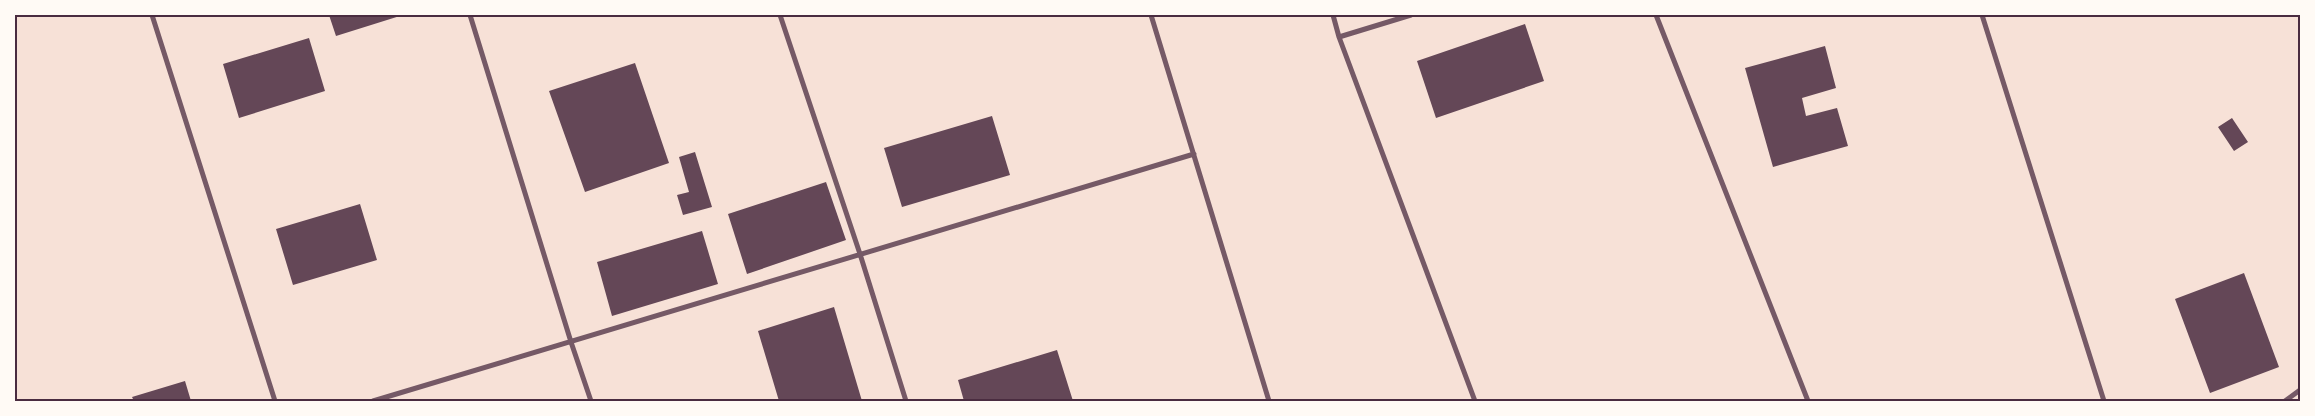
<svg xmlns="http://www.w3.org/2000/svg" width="2315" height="416" viewBox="0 0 2315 416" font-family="Commissioner,sans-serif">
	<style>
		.building { fill: #644757 }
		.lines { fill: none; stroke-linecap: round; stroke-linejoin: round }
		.minor { stroke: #755966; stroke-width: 5 }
		.neatline { fill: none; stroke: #4a2c40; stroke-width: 2 }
	</style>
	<rect width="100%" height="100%" fill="#f7e1d7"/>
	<path class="building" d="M329,15H403L336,36Z
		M1525,24L1544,81L1436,118L1417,61Z
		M309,38L325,91L239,118L223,64Z
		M1825,46L1836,88L1802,98L1806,116L1837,108L1848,146L1773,167L1745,68Z
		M635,63L669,163L585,192L549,91Z
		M992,116L1010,175L902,207L884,148Z
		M2232,118L2248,142L2234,151L2218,127Z
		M695,152L712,207L683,215L677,195L689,192L679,157Z
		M826,182L846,240L747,274L728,214Z
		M360,204L377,260L293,285L276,229Z
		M702,231L718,284L612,316L597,262Z
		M2244,273L2279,367L2210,393L2175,299Z
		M834,307L862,401H779L758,331Z
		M1057,350L1073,401H964L958,380Z
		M185,381L191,401H134L132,397Z"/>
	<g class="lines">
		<path class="minor" d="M152,15L275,401
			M470,15L571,342L591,401
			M780,15L860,254L906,401
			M1151,15L1269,401
			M1333,15L1339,37L1475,401
			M1656,15L1808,401
			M1982,15L2104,401
			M1339,37L1411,15
			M373,401L1194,154
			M2285,401L2300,390"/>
	</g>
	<rect width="2315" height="416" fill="none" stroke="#fffaf5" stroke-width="32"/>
	<rect x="16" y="16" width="2283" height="384" class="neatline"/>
</svg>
